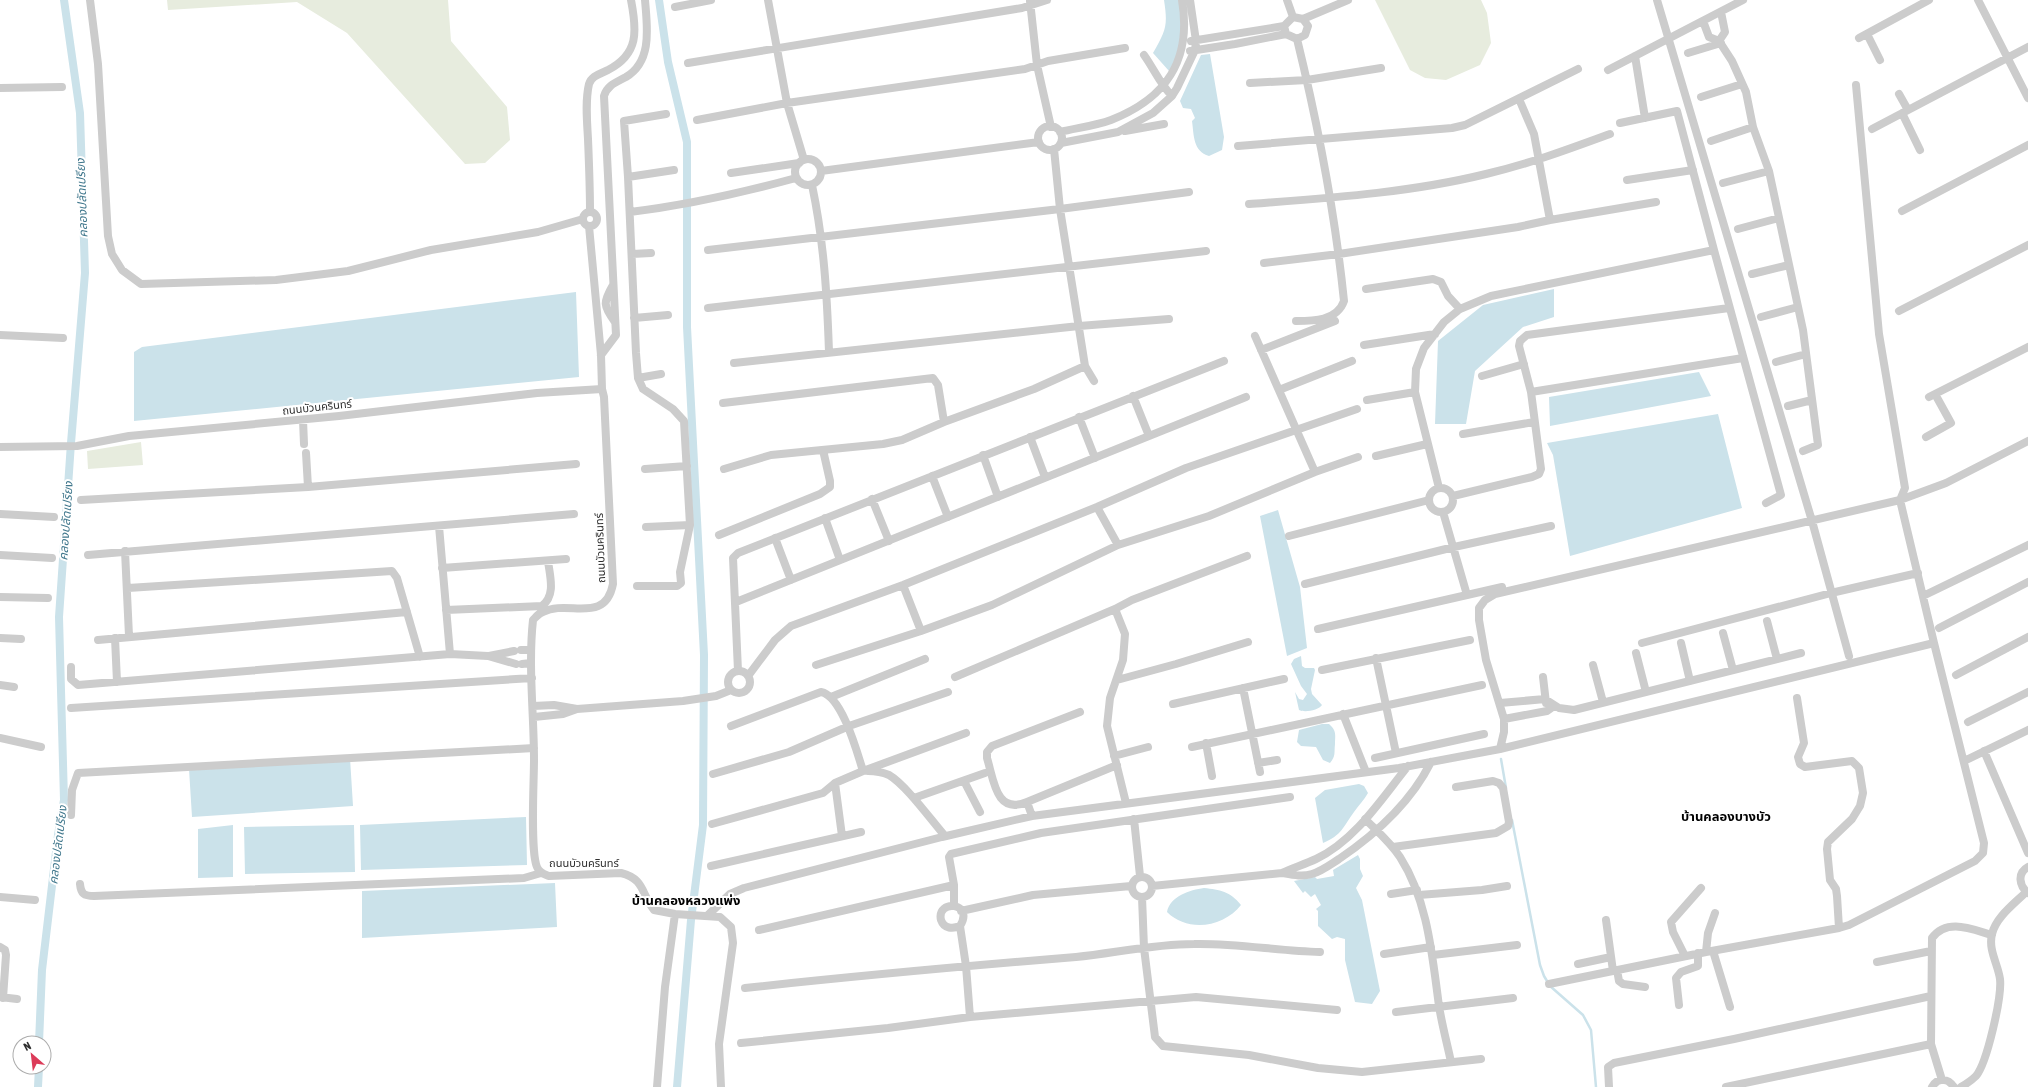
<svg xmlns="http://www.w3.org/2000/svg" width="2028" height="1087" viewBox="0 0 2028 1087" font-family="'Asap Condensed','Noto Sans Thai',sans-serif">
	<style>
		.green { fill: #e7ecde }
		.water { fill: #cbe2ea }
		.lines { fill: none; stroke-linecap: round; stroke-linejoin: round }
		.stream { stroke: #cbe2ea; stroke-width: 2.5 }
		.canal { stroke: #cbe2ea; stroke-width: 8 }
		.minor { stroke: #ccc; stroke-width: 8 }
		.labels { text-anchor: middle; stroke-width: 4; stroke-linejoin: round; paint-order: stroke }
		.street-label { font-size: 11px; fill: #2f2f2f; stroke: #fff }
		.water-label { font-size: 12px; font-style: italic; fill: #41788d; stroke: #fff }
		.quarter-label { font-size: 13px; font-weight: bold; fill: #000; stroke: #fff }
	</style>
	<rect width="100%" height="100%" fill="#fff"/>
	<path class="green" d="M167,0H448L451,41L507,107L510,140L485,163L465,164L347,33L297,2L168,10Z
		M1375,0H1481L1487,13L1491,43L1480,65L1446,80L1425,78L1410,70Z
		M141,442L143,465L88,469L87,451Z"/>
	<path class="water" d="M1164,0H1181L1184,19L1178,59L1169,71L1153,53C1166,30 1168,26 1164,0Z
		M1210,54L1224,137L1222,150L1209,156C1193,151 1194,136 1192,121L1195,118L1191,109L1183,108L1180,101L1201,55Z
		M1554,289V317L1523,327L1475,371L1466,424H1435L1438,341L1483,305Z
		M576,292L579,377L134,421V352L142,347Z
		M1699,372L1711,396L1550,426L1549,397Z
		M1718,414L1742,508L1570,556L1553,455L1547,443Z
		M1278,510L1300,587L1307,648L1287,656L1260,516Z
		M1301,656L1302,666L1305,668H1314L1315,670L1311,689L1312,694L1322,705C1319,710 1305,713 1299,710L1295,692L1299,699L1303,700L1307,694L1301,686L1291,664L1294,659Z
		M1322,724H1329C1337,731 1335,735 1335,744C1334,753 1336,756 1330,763L1323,760L1316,747L1301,746L1297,742L1299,730Z
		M350,758L353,806L192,817L189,769Z
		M1359,784L1364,786L1368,793C1364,800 1359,805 1354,812C1343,827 1342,835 1323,843L1315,798L1325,790Z
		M526,817L527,865L361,870L360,825Z
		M233,825V877L198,878V829Z
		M354,825L355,872L245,874L244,827Z
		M1358,855L1360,859V869L1363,876L1356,888L1362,900L1380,991L1372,1004L1355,1002L1345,960V939L1337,937L1332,939L1318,926V911L1316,909L1321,905L1315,894L1311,897L1305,891L1303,893L1294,881L1315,877L1317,879L1334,876L1333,870Z
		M555,883L557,927L362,938V891Z
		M1204,888C1220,890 1230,891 1241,905C1224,927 1188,933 1167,912C1170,896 1190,890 1204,888Z"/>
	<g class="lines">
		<path class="stream" d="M1501,759L1506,788
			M1512,820L1540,965L1544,976L1550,986L1583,1015L1591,1030L1596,1087"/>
		<path class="canal" d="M659,0L668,62L687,142V327L704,655L703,825L691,920L677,1087
			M39,1043L42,970L58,835L64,800L59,617L71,443L85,273L80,113L64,0
			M38,1087L39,1067"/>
		<path class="minor" d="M90,0L98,64L108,236L112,254L122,270L141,284L276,280L348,271L431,250L538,232L583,219
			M768,0L787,103L804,160
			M1287,0L1293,17
			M1657,0L1812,521L1849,656
			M1978,0L2028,98
			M1030,1L1037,65L1051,127
			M675,7L711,0
			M1293,17L1303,19L1308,26L1305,35L1297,39L1286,34L1284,26Z
			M1303,19L1348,0
			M1703,21L1709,37L1719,41L1725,32L1721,12
			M1867,34L1880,60
			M1859,38L1929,0
			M1191,41L1284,26
			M1719,41L1732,61L1746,92L1753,127L1769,171L1803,330L1818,445L1803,451
			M1190,51L1235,44L1286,34
			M1688,53L1721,43
			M1144,55C1154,69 1160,84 1172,96
			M1635,56L1645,118
			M688,63L1022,8L1047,0
			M1608,70L1743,0
			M1250,83L1307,80L1381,68
			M0,88L62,87
			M1899,94L1908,110
			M1701,97L1742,84
			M1519,99L1534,134L1550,220
			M1902,113L1920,150
			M697,120L787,103L1025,69L1048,61L1125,48
			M1620,123L1677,111L1714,250
			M1038 138a12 12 0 1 1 24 0a12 12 0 1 1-24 0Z
			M1872,129L2028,47
			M1125,131L1164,124
			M1060,132C1076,128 1095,126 1111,120C1167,98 1192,60 1182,0
			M1711,141L1753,127
			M1061,143L1118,132L1153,113L1172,96L1177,88L1195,50L1196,41L1190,0
			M1238,146L1452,128L1465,125L1578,69
			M1054,149L1060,209L1085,366L1094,381
			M795 172a13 13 0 1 1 26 0a13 13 0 1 1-26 0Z
			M821,171L1039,142
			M731,173L799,163
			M628,177L674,170
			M1627,180L1693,170
			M1723,183L1769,171
			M812,185C824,242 827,294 829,352
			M1249,204C1328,198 1409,193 1486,174C1529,164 1569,149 1610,134
			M1902,211L2028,145
			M590,212C590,187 589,163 588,139C587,121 585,101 589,84C592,75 601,74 608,70C639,54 637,31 631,0
			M630,212C687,205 741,193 796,178
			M583 219a7 7 0 1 1 14 0a7 7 0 1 1-14 0Z
			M589,226L601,355L602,389L604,397L613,584C605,625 568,599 543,612C539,613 536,617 533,620C528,666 534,714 534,760C534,782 530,851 537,867C539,873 544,874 549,876L621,873C645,879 641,894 654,910L675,914L720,917L731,927L733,943L719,1044L721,1087
			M1738,229L1779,218
			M708,250L1060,209L1189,192
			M632,254L651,253
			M1264,263L1339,254L1518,227L1550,220L1656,202
			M1752,274L1789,265
			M613,285C603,302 603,306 615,322
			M1366,289L1433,279L1441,282L1448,296L1460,309
			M708,308L1206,251
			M1899,311L2028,245
			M1761,317L1798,307
			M634,318L668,315
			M1296,321C1313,321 1337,321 1344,301C1335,213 1318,125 1297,39
			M0,335L63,338
			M1255,336L1315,472
			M1364,345L1435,334
			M1261,350L1335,321
			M601,355L616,335L604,96C607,85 617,82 626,77C653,61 647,26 645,0
			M1776,362L1806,354
			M734,363L1079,326L1169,319
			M1482,376L1524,364
			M638,378L661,374
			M1279,390L1352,361
			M1531,392L1743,358
			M1133,396L1149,436
			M1929,397L2028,347
			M1367,400L1415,392
			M723,403L933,378L938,385L944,422
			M1788,406L1812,400
			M1079,417L1095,458
			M303,420L304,444
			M1463,434L1534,422
			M1030,437L1045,477
			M1926,437L1951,423L1935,394
			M0,447L77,446L129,436L339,416L537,393L602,389
			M306,453L308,487
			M983,455L998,497
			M1376,456L1427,444
			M645,469L687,466
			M724,469L771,455L883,444L902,440L944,422L1034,389L1085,366
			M932,476L948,517
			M1429 500a12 12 0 1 1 24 0a12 12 0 1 1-24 0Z
			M1439,488L1415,392L1416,369L1424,348L1444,322L1460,309L1491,296L1714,250L1781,495L1766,503
			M1453,496L1532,477L1539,474L1541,469L1531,392L1519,346L1520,341L1527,335L1729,308
			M872,499L889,541
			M81,500L308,487L576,464
			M1097,507L1118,545
			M0,514L54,517
			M825,518L840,560
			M439,526L450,654
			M646,527L690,525
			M719,535L820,494L830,487V481L823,450
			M1289,536L1429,500
			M775,538L791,580
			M125,551L129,636
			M0,555L52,558
			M88,555L574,514
			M442,568L566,559
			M1305,584L1454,547L1551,526
			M903,585L921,631
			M637,586H677L681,583L680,572L690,525L684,421L673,409L643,389L638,378L636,353L628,177L624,121L666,114
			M128,588L392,571L397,578L420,657
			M1467,595L1502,587
			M1923,596L2028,545
			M0,597L48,598
			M736,602L1246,397
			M1115,609L1125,634L1123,660L1110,698L1107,726L1126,803
			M446,610L542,606C556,595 550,577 548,561
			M1767,621L1777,659
			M1939,628L2028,582
			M1318,629L1467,595L1443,512
			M1723,633L1733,670
			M0,638L21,639
			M115,638L117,682
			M98,640L407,612
			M1642,643L1831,593L1918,573
			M1681,643L1690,681
			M521,650H531
			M1636,653L1646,692
			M489,656L514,651
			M1376,658L1396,753
			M522,664L531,663
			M816,665L921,631L992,605L1118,545L1209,516L1315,472L1358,457
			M1593,665L1603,702
			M71,667V679L78,685L450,654L488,656L516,664
			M1322,670L1470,640
			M728 682a11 11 0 1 1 22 0a11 11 0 1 1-22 0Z
			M738,671L733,558L738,553L1224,361
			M1956,675L2028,637
			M748,676L775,640L791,626L903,585L1097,507L1186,468L1357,409
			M955,677L1115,609L1132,600L1247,556
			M1543,677L1546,703
			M1117,680L1176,664L1248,642
			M0,685L14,687
			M1243,688L1260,772
			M831,697L925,659
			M1797,698L1804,743L1798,757L1800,764L1805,767L1852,761L1859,768L1863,793L1860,806L1852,819L1828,842L1827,849L1830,880L1836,889L1837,896L1839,928
			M1500,703L1545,699L1559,708L1574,710L1801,653
			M1173,704L1284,679
			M533,706L554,705L577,709
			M71,708L532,678
			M1343,714L1366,772
			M534,717L563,714L577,709L683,701L716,696L731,690
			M1504,719L1547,711L1554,706
			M1968,722L2028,692
			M731,726L821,692C842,696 857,752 863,771
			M0,738L41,747
			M1206,743L1212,776
			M1192,747L1482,685
			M1500,749L1504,732V719L1486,660L1479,620V608L1485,600L1495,594L1900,500L1946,483L2028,441
			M1984,751L2028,853
			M1114,756L1148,747
			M1375,758L1484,734
			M1964,761L2028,730
			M1258,763L1277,760
			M868,771C875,771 882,772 889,775C906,785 931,820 945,836
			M713,774L789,752L849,726L948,692
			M964,781L980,812
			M835,783L842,836
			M914,798L985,773
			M1027,802L1117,765
			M71,815L72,790L78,773L534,748
			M1032,816L1027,802C996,815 994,781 987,758V752L992,746L1080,712
			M1134,819L1140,876
			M1365,819C1377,831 1390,842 1400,857C1428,901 1432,955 1439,1006C1442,1025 1447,1043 1451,1062
			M712,824L823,793L835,783L863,771L966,733
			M1393,847L1496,833L1508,826L1509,822L1503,788L1499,783L1493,781L1456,787
			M711,866L861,832
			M2028,867C2017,873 2019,886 2028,893
			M1282,873C1293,868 1305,864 1316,859C1355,841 1382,798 1408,766
			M1132 887a10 10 0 1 1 20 0a10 10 0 1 1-20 0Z
			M80,884C81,894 84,896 94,896L524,878L541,873
			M1152,886L1282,873C1293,875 1302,877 1312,874C1322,871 1331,864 1339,859C1376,834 1411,802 1431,762
			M1391,894L1417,890
			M1419,895L1482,890L1507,886
			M0,897L35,900
			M1142,897L1144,948L1155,1037L1163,1046L1249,1055L1318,1068L1362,1072L1481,1059
			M954,906V885L949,857L951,854L1041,833L1290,797
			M961,911L1033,895L1131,886
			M708,915L730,894L744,888L942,837L1032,816L1399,768L1500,749L1934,643
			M1606,920L1613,971
			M960,926C953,929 944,929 941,920C936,899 975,902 960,926L966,966L970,1017
			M759,930L954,885
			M0,947L5,950L6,955L3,998
			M1713,951L1730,1007
			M1706,952L1708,933L1715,913
			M1384,954L1431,947
			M1433,955L1517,945
			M1685,956L1673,932L1671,922L1701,888
			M1877,962L1931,951
			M1578,964L1611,957
			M1617,970L1619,981L1623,984L1645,987
			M1549,984L1706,952L1839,928L1849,925L1975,861L1983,853L1984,843L1934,643L1900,500L1905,488L1879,334L1856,85
			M745,988C856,976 966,966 1076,957C1115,953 1154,944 1194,944C1236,943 1278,951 1320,952
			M0,997L17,999
			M1679,1005L1676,978L1681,972L1698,966V953
			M1396,1012L1513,998
			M741,1043L888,1028L970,1017L1196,997L1337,1010
			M1942,1080L1931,1044L1932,938C1947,918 1971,929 1992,935
			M657,1087L665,987L675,914
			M1609,1087L1608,1067L1614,1063L1734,1039L1931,996
			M1726,1087L1931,1044
			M1932,1087C1938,1077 1948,1078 1954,1087
			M1961,1087C1966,1084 1971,1081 1976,1076C1987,1063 2002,997 2000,979C1998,964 1988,950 1992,934C1996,917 2014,904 2026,892"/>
	</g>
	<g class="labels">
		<g class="street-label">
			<text transform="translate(317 407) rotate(-6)" y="4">ถนนบัวนครินทร์</text>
			<text transform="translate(600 548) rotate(-92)" y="4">ถนนบัวนครินทร์</text>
			<text x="584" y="867">ถนนบัวนครินทร์</text>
		</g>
		<g class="water-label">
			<text transform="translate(82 198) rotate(-92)" y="4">คลองปลัดเปรียง</text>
			<text transform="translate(66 521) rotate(-86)" y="4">คลองปลัดเปรียง</text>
			<text transform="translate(58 845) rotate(-83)" y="4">คลองปลัดเปรียง</text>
		</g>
		<g class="quarter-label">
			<text x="1726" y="821">บ้านคลองบางบัว</text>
			<text x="686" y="905">บ้านคลองหลวงแพ่ง</text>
		</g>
	</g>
	<g transform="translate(32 1055) rotate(332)"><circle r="19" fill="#ffffff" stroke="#acacac"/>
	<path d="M0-3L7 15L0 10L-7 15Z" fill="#dc3b59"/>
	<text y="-6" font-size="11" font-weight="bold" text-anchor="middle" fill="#2f2f2f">N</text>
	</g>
</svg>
